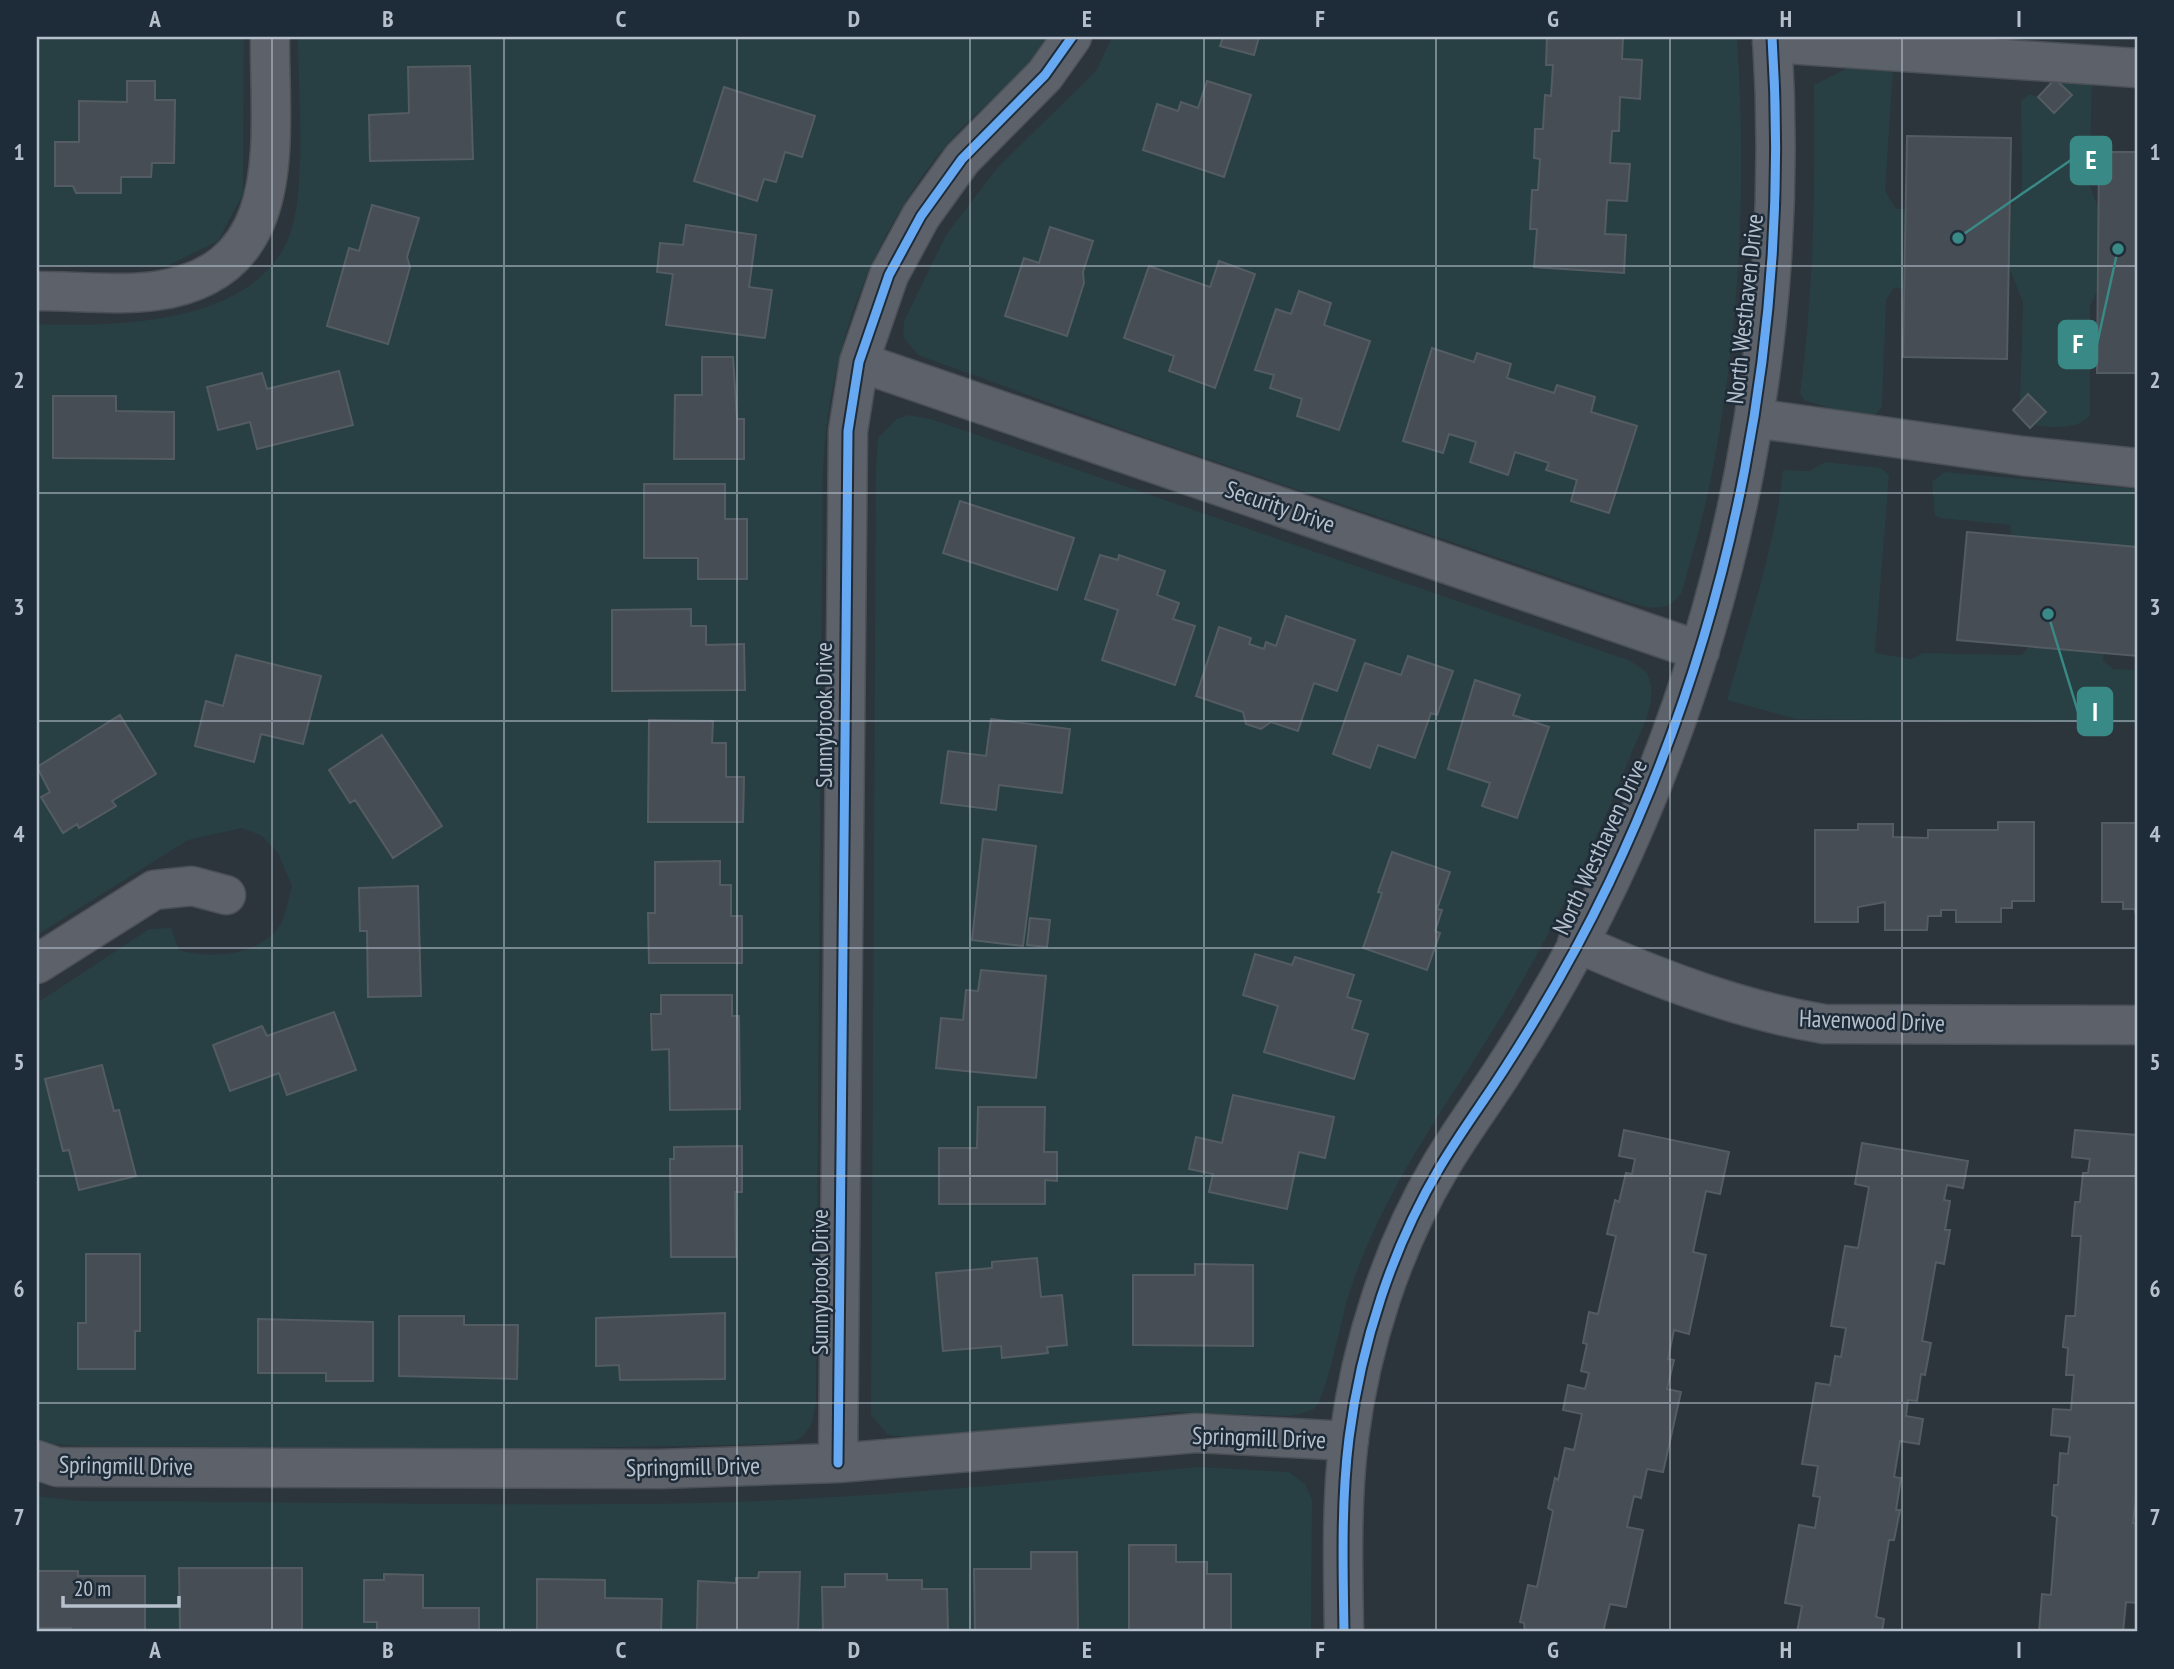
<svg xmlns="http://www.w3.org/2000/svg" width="2174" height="1669" viewBox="0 0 2174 1669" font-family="'PT Sans Narrow',sans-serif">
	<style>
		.green { fill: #284043 }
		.building { fill: #464d54; stroke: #545c63; stroke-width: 2 }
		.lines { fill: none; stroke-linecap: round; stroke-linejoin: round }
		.minor-casing { stroke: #4b5056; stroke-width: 41 }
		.minor { stroke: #5d626a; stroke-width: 38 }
		.cycleway-casing { stroke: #1e2b38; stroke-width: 13 }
		.cycleway { stroke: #66a8f1; stroke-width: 9 }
		.grid { fill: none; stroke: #b7c1cd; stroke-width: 2; stroke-opacity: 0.55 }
		.labels { text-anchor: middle; stroke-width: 5; stroke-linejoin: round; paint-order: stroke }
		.street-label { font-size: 24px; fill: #b7c1cd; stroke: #1e2b38 }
		.leader { fill: none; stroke: #398986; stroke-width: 2.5 }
		.callout-dot { fill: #398986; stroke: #1e2b38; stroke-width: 2.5 }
		.callout { fill: #398986; stroke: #398986; stroke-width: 2.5 }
		.callout-label { font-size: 26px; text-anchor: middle; font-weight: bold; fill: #fff }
		.neatline { fill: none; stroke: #b7c1cd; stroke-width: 2.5 }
		.grid-label { font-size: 23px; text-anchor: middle; font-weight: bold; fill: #b7c1cd }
	</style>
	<rect width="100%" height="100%" fill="#2c343c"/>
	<path class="green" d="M37,37H244L243,194L218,241L167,266H37Z
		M298,37H1047C1019,83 972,111 939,154C870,242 833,342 824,453C821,494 824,535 822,576L816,1402L812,1424L803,1436L794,1441L771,1444L523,1449L85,1446L53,1444L37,1438V1003L149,929L171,928L179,950C209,959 257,956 278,928C286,917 288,900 292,886L278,853L262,836L242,828L188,840L37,935V324C118,327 263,325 292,228C306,179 298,90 298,37Z
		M1112,37H1737C1747,188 1740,339 1709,488C1702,523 1691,558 1682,592C1667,615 1648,608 1625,601L1149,439L918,355L903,337L904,321L946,235L998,167L1096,71Z
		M1863,67L1893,70L1885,191L1896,209H1906L1905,289L1894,288L1886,300L1882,407L1874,416L1832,409L1804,400L1800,393C1814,291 1815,187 1814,85L1848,68Z
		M2055,79L2088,82L2092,86L2089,184L2099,210L2098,289L2090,306V415C2081,430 2049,428 2034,425L2045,412L2020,403L2023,302L2009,267L2011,206L2022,189L2021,101L2029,94L2038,97L2054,112Z
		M908,415L931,419L1628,660C1637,665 1647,669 1650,681C1657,705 1639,734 1630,757C1589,861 1538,960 1478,1054C1428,1132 1376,1208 1348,1297C1342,1317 1326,1399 1315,1408C1308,1413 1298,1414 1289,1416L1175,1412L1079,1424L907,1437L888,1435L871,1415L876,466L878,438L897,419Z
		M1825,462L1881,468L1889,475L1875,653L1911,659L1923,653L2022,655L2029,646L2104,653L2103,661L2114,669L2137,670V723L1796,719L1727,700C1748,624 1775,549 1783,470L1810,471Z
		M1944,472L2137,489V547L2011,536L2010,525L1941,518L1935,516L1932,482Z
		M1199,1467L1289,1472L1305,1484L1312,1499L1311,1632H37V1496L78,1501C285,1501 492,1507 698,1503C866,1499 1032,1482 1199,1467Z"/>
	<path class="building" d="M1223,37H1259L1254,55L1220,46Z
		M1547,37H1623L1622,59L1642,60L1640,99L1620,97L1619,131H1612L1610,163L1630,164L1627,201L1607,200L1605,234L1626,235L1624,273L1534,267L1537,229H1530L1532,190H1538L1540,159L1534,158L1535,129H1543L1545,95L1551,96L1553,65H1546Z
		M470,66L473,159L370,161L369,115L409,113L408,67Z
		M2055,79L2072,95L2054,113L2038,97Z
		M127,81H155V100H175L174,163H152L151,177H121V193H76L73,186H55V142H79V101L127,102Z
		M1207,81L1251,95L1224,177L1143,150L1157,104L1178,111L1181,102L1198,108Z
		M724,87L815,116L802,157L785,152L776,182L764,179L757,201L694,181Z
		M1907,136L2011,138L2007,359L1903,357Z
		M2099,152H2137V373H2097Z
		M372,205L419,218L407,257L410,267L388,344L327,326L349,248L359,251Z
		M686,225L756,235L749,287L772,290L765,338L666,325L673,274L657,272L660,243L683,245Z
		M1050,227L1093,241L1083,272L1084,283L1067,336L1005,316L1024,258L1039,263Z
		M1219,261L1255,274L1215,388L1169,371L1174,356L1124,338L1149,266L1210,287Z
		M1299,291L1331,303L1324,325L1370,341L1339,430L1297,416L1302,399L1270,388L1274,375L1255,370L1276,309L1291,314Z
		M1432,348L1474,362L1477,353L1511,364L1507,378L1554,393L1557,385L1595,397L1591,412L1637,426L1609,513L1571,501L1577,480L1546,470L1549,463L1515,452L1508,475L1470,462L1476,442L1449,434L1443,453L1403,441Z
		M702,357H733L737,419H744V459H674L675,395H702Z
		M339,371L353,425L257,449L250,422L218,430L207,387L262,373L267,389Z
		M2028,394L2046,412L2030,428L2013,410Z
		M53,396H116V411L174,412V459L53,458Z
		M644,484H725V519H747V579H698V558H644Z
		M960,501L1074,538L1057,590L943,553Z
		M1967,532L2137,547V656L1957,640Z
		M1100,555L1118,560L1119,555L1165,571L1157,595L1179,603L1173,619L1195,626L1175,685L1102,660L1118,610L1085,599Z
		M691,609V626H706V645L744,644L745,690L612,691V610Z
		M1286,616L1355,640L1337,691L1314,683L1298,731L1271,722L1261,729L1246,724L1243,712L1196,696L1219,627L1251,638L1249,644L1264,649L1266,642L1276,646Z
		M236,655L321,676L303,744L261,734L254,762L195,746L206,701L223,706Z
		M1408,656L1453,671L1437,715L1431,713L1415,758L1378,745L1370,768L1333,754L1365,663L1401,675Z
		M1475,680L1520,695L1513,715L1549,727L1517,818L1482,806L1490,783L1448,769Z
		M120,715L156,774L112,801L116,806L79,828L77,824L63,833L41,797L50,792L37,767Z
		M991,719L1070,729L1062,793L999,785L996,810L941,803L948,751L986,756Z
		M649,720L713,721L712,743H726V777H744L743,822H648Z
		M382,735L442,826L393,858L355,800L350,803L329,770Z
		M1998,822H2034V901H2012V908H2001V922H1956V910H1941V916H1928L1927,930H1885V902L1858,907V922H1815V830H1858V824H1893V837L1928,838V830H1998Z
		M2102,823H2137V923L2135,909H2123V902H2102Z
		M983,839L1036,846L1023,946L972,940Z
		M1392,852L1450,872L1437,909L1442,910L1435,931L1440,933L1427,970L1363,948L1382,893L1378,892Z
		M720,861V885H731V916H742V963H649L648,913H655V862Z
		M418,886L421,996L368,997L367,931H360L359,888Z
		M1030,918L1050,920L1047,947L1027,945Z
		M1255,954L1292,965L1295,957L1354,975L1347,997L1361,1001L1352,1029L1368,1034L1354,1079L1264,1052L1278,1006L1243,995Z
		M981,970L1046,976L1036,1078L936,1068L941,1018L963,1020L966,990L978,991Z
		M661,995H732V1016H739L740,1109L670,1110L669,1049L652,1050L651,1014H661Z
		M334,1012L356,1070L287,1095L279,1073L230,1091L213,1045L262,1026L267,1036Z
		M102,1065L114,1111L119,1110L136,1176L79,1190L69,1150L63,1151L45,1079Z
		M1233,1095L1334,1117L1325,1158L1299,1152L1287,1209L1209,1192L1213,1174L1189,1169L1196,1137L1222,1143Z
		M978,1107H1045L1044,1152H1057V1181L1045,1180V1204H939V1148H977Z
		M1624,1130L1729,1152L1720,1194L1706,1191L1693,1252L1706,1255L1689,1334L1674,1330L1668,1359L1674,1360L1667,1389L1681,1392L1663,1472L1647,1469L1641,1498L1634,1496L1627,1527L1643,1530L1626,1607L1610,1604L1603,1632H1525L1524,1623L1520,1622L1528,1585L1537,1587L1553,1511L1548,1508L1555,1478L1558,1480L1565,1448L1574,1450L1582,1414L1563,1410L1568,1385L1585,1389L1589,1373L1581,1371L1587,1344L1583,1343L1589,1312L1598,1314L1616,1236L1607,1234L1615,1200L1619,1202L1626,1173L1632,1174L1635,1159L1619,1156Z
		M2075,1130L2137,1135V1492L2133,1523L2137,1524V1603L2126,1602L2123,1632H2039L2042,1594L2051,1595L2057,1517L2052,1515L2054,1485H2058L2060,1453L2068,1454L2070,1437L2051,1435L2053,1409L2071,1410L2074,1375H2066L2068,1348L2063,1347L2066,1316H2075L2081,1236H2072L2075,1202H2080L2083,1173H2088L2090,1159L2072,1157Z
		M1862,1143L1968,1161L1963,1188L1947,1185L1944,1200L1950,1201L1945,1230H1950L1944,1264L1936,1262L1922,1341L1931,1343L1925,1375L1921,1374L1917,1401L1908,1400L1906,1416L1923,1419L1919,1444L1900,1441L1894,1477L1901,1478L1896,1510H1900L1894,1540H1889L1876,1617L1884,1619L1882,1632H1797L1802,1606L1785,1603L1799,1525L1815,1528L1820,1497L1813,1496L1818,1466L1802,1464L1816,1383L1830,1385L1835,1356L1841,1357L1846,1328L1831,1326L1845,1246L1858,1248L1869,1187L1855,1184Z
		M742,1146V1192H735L736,1257H671L670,1159H674V1147Z
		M86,1254H140V1331H135V1369H78V1323H86Z
		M1037,1258L1041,1297L1062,1295L1067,1345L1047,1347L1048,1353L1002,1358L1001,1346L943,1351L936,1273L992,1268V1262Z
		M1195,1264L1253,1265V1346L1133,1345V1275H1195Z
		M725,1313V1379L620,1380L619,1365L596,1366V1318Z
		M399,1316H464V1325H518L517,1379L399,1376Z
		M258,1319L373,1322V1381H326V1373H258Z
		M1129,1545H1176V1562H1207V1574H1231V1632H1129Z
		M1031,1552H1077L1078,1632H975L974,1569H1031Z
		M179,1568H302V1632H180Z
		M37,1571H78V1576H145V1632H71V1628H37Z
		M759,1572H800L798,1632H697L698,1581L736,1583V1578H758Z
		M384,1574L423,1575V1608H479V1632H377V1622H364V1580H384Z
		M845,1574H887V1580H922V1589H947L948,1632H823L822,1587H845Z
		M537,1579L605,1580V1598L662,1599L661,1632L537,1631Z"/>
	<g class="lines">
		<defs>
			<path id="minor" d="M1772,43L2137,68
				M37,291C75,291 117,296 155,291C293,272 269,140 270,37
				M859,362L1700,651
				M1754,418L2023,456L2137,468
				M1577,943C1657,978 1739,1010 1824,1024L2137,1025
				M37,964L154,890L192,886L226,895
				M37,1460L57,1467L660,1469L838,1463L1196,1433L1349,1441
				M838,1463L848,431L859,362L889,275L921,216L962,159L1045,75L1072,37
				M1344,1632C1343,1568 1341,1502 1349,1438C1361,1344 1392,1248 1440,1167C1460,1133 1484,1101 1505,1068C1543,1009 1579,946 1609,883C1734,620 1791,328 1772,37"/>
		</defs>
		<use href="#minor" class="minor-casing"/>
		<use href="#minor" class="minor"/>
		<defs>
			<path id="cycleway" d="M838,1463L848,431L859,362L889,275L921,216L962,159L1045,75L1072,37
				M1344,1632C1343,1568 1341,1502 1349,1438C1361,1344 1392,1248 1440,1167C1460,1133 1484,1101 1505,1068C1543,1009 1579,946 1609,883C1734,620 1791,328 1772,37"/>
		</defs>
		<use href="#cycleway" class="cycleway-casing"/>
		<use href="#cycleway" class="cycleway"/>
	</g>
	<path class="grid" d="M272,37V1632M504,37V1632M737,37V1632M970,37V1632M1204,37V1632M1436,37V1632M1670,37V1632M1902,37V1632M37,266H2137M37,493H2137M37,721H2137M37,948H2137M37,1176H2137M37,1403H2137"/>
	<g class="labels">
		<g class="street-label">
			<text transform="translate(1745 309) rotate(-84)" y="8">North Westhaven Drive</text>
			<text transform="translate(1280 507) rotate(19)" y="8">Security Drive</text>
			<text transform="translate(824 715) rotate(-90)" y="8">Sunnybrook Drive</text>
			<text transform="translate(1600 847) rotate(-65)" y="8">North Westhaven Drive</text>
			<text transform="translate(1872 1021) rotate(2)" y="8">Havenwood Drive</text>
			<text transform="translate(820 1282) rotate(-90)" y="8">Sunnybrook Drive</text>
			<text transform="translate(1259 1438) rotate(2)" y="8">Springmill Drive</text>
			<text transform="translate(126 1466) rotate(1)" y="8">Springmill Drive</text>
			<text transform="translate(693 1467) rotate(-1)" y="8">Springmill Drive</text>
		</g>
	</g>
	<path class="leader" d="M1958 238L2071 160M2118 249L2097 344M2048 614L2078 712"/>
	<g class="callout-dot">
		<circle cx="1958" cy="238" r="7"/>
		<circle cx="2118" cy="249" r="7"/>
		<circle cx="2048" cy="614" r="7"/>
	</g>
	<g class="callout">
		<rect x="2071" y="137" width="40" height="47" rx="7"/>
		<rect x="2059" y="321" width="38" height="47" rx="7"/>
		<rect x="2078" y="688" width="34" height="47" rx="7"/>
	</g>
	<g class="callout-label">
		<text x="2091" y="169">E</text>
		<text x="2078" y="353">F</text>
		<text x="2095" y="721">I</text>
	</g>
	<rect width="2174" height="1669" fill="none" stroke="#1e2b38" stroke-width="77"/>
	<path d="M63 1596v10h116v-10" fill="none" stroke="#b7c1cd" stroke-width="3.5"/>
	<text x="74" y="1596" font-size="21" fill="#b7c1cd" stroke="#1e2b38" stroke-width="5" paint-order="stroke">20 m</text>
	<rect x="38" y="38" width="2098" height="1592" class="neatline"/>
	<g class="grid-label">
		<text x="155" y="27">A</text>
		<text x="388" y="27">B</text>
		<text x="621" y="27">C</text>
		<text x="854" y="27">D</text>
		<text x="1087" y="27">E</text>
		<text x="1320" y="27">F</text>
		<text x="1553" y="27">G</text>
		<text x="1786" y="27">H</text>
		<text x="2019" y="27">I</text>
		<text x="19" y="160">1</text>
		<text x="2155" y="160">1</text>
		<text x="19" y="388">2</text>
		<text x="2155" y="388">2</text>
		<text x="19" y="615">3</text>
		<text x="2155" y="615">3</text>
		<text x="19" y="842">4</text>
		<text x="2155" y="842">4</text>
		<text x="19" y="1070">5</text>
		<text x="2155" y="1070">5</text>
		<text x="19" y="1297">6</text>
		<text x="2155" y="1297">6</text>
		<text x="19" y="1525">7</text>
		<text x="2155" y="1525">7</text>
		<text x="155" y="1658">A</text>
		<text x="388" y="1658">B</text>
		<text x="621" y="1658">C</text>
		<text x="854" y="1658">D</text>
		<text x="1087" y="1658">E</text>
		<text x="1320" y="1658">F</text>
		<text x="1553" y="1658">G</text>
		<text x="1786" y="1658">H</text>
		<text x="2019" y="1658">I</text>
	</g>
</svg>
